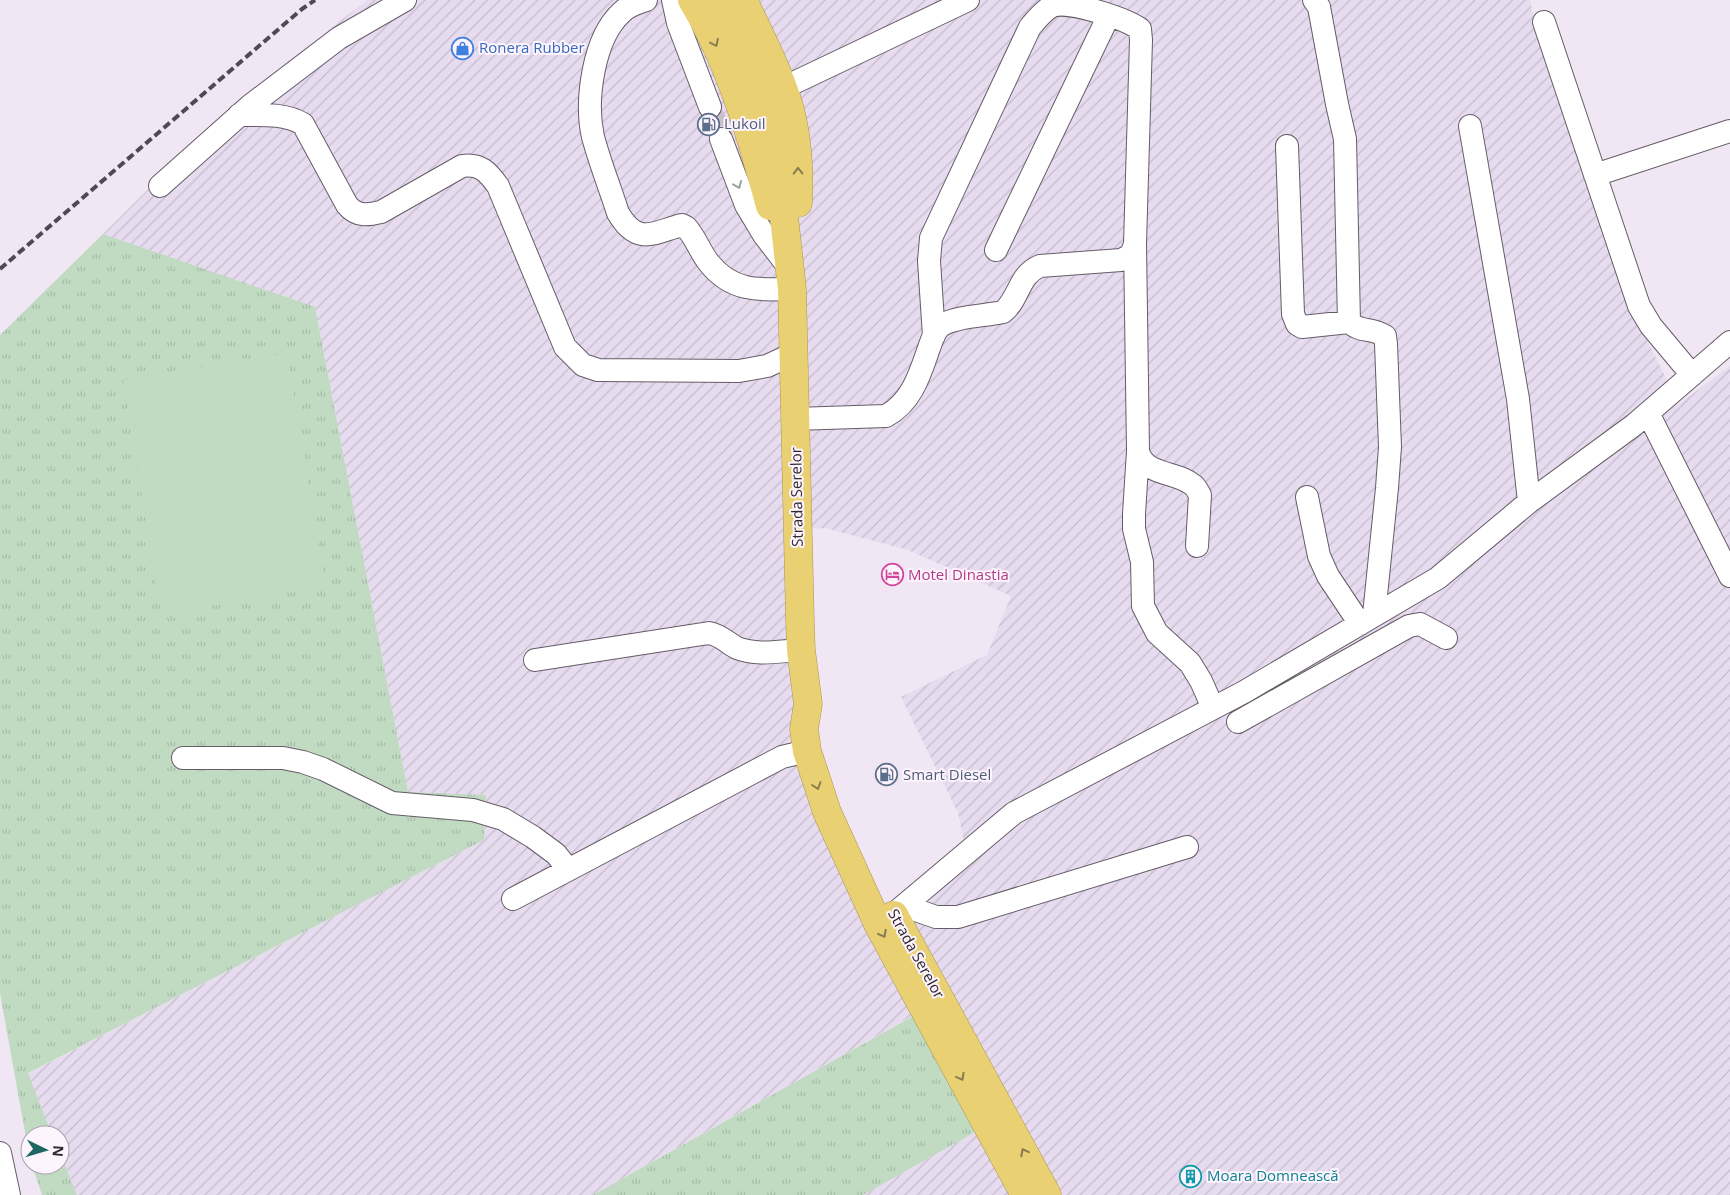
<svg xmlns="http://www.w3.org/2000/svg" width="1730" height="1195" viewBox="0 0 1730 1195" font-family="'Open Sans',sans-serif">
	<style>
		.industrial { fill: url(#industrial-furrows); fill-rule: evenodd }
		.grass { fill: url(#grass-tufts) }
		.green { fill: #c0dbc2 }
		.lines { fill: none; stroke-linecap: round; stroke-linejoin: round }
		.minor-tunnel { stroke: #cac0cb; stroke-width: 22; stroke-dasharray: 22 11; stroke-linecap: butt }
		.minor-casing { stroke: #665c67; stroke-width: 24 }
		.highway-casing { stroke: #a7965a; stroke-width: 29 }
		.minor { stroke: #fff; stroke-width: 22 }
		.highway { stroke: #e9d072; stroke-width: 28 }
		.rail { stroke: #4f4a50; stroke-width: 4; stroke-dasharray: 8 4; stroke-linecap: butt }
		.oneway { stroke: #8b7c50 }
		.oneway2 { stroke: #a09fa0 }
		.labels { text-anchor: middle; stroke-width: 4; stroke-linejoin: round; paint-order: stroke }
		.shop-label { font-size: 15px; fill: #366cbe; stroke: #fdf4fe; text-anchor: start }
		.service-label { font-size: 15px; fill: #4e5e75; stroke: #fdf4fe; text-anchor: start }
		.street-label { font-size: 15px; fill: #2d292d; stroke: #fdf4fe }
		.hotel-label { font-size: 15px; fill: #b23c85; stroke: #fdf4fe; text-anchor: start }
		.culture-label { font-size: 15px; fill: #0d838f; stroke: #fdf4fe; text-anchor: start }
	</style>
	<defs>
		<pattern id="industrial-furrows" width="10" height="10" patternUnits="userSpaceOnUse" patternTransform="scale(1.25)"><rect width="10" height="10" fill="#e7dbef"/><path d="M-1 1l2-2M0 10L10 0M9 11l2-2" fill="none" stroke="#c6bccd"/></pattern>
		<pattern id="grass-tufts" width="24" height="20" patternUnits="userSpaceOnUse" patternTransform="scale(1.25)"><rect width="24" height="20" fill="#c0dbc2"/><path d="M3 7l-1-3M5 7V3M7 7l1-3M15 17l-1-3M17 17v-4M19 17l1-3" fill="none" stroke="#a5bca7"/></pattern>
	</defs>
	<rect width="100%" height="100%" fill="#f1e6f3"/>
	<path class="industrial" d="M367,0H1530L1538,35L1632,310L1679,404L1730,366V1195H863L979,1130L914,1015L593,1195H77L60,1154V1135H52L27,1074L484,840L486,795L408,792L315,308L103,234L236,102ZM825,528L908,550L1011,596L987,655L901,697L958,813L967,856L875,937L794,711L787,585L786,530Z"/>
	<path class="grass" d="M103,234L315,307L408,792L486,795L484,840L28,1073L52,1135H30V1160L0,993V335Z
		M915,1015L979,1130L863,1195H593Z
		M60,1154L77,1195H42L32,1165H60Z"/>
	<path class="green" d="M287,353L325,587L161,614L123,380Z"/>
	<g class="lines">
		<path class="minor-tunnel" d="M710,107L721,139"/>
		<defs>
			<path id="minor" d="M646,0C637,3 629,5 622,12C593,38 585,101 593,137C600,163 610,188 618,213C638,247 654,232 682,225L686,227C696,238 700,252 709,263C732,292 759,290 792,289
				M673,0L678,23L710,107
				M1314,0L1319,7L1337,104L1345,139L1349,322C1361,333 1371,327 1385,336L1386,344L1390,447L1387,488L1374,615
				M1544,22L1639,306L1651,326L1692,375
				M783,88L968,0
				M239,115C261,115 285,113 303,124L347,205C357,217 368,215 381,212L462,166C480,163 488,172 498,186L565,347L583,365L598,370L739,371L767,366L793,354
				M1470,126L1518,399L1529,502
				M721,139L746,205L764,235L784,261
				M1287,146L1293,314L1297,324L1302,327L1349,322
				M1595,175L1730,131
				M160,186L251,105L339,38L405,0
				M1135,244L1138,451C1144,476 1177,471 1193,485C1196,487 1198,492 1200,495L1197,546
				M996,250L1109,15
				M1648,413L1730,576
				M795,419L886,416C912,402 920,374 929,348C932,340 935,329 942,325C957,316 985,316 1003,312C1020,298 1018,275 1040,266L1121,260L1131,255L1135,244L1141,40L1140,29C1124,18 1069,0 1052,6C1043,11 1036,20 1030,27L931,238L929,261L934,336
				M1138,451L1134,514V529L1142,562L1143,606L1157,633L1190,663L1201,681L1213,708
				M1307,497L1319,556L1328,576L1360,624
				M535,660L709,633C721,635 727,643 737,648C758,656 779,651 801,650
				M1238,722L1409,626L1420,624L1446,638
				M183,758H283L303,762L323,769L392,803L473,810L503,819L533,837L556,854L568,869
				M513,899L782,757L807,751
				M904,906L936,917H958L1187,847
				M894,914L1014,813L1244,692L1438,578L1529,502L1634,425L1730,342
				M0,1153L9,1195"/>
			<path id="highway" d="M692,0C731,64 751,135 770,206
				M718,0L746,54L760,90L770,123L778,163L792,289L800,621L801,650L808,704L804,729L807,751L827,812L878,924L1025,1195
				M743,0C757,29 772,58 783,88C797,125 800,164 798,203
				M894,915L1047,1195"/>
		</defs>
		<use href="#minor" class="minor-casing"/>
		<use href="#highway" class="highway-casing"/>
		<use href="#minor" class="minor"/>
		<use href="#highway" class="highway"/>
		<path class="rail" d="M0,269L302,9L315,0"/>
	</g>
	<defs><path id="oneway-chevron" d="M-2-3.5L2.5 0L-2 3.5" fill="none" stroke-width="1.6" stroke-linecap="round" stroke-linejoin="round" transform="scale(1.25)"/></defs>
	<g class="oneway">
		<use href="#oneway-chevron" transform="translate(715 43) rotate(64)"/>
		<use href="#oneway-chevron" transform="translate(798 171) rotate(-91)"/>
		<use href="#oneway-chevron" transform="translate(817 786) rotate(72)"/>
		<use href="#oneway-chevron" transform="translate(883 934) rotate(62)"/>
		<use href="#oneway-chevron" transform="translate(961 1077) rotate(61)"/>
		<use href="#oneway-chevron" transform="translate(1024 1152) rotate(-118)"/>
	</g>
	<use class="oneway2" href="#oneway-chevron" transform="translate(738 185) rotate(68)"/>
	<defs>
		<symbol id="shop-ring" viewBox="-11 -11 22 22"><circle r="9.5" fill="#fdf4fe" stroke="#3f7fe0" stroke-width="1.5"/><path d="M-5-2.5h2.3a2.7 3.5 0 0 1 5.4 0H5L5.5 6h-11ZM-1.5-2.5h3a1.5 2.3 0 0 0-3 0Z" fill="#3f7fe0"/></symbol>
		<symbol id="fuel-ring" viewBox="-11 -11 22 22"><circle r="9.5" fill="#fdf4fe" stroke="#5c6f8a" stroke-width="1.5"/><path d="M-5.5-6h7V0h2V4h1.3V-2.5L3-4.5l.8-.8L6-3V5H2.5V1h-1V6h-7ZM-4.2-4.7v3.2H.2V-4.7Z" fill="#5c6f8a"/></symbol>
		<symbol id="hotel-ring" viewBox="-11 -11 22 22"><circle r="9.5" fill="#fdf4fe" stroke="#d1479c" stroke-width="1.5"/><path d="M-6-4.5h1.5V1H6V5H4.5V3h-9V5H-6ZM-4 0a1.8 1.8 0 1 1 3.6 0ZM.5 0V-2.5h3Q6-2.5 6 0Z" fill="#d1479c"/></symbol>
		<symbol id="building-ring" viewBox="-11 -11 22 22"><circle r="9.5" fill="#fdf4fe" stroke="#0f9aa8" stroke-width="1.5"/><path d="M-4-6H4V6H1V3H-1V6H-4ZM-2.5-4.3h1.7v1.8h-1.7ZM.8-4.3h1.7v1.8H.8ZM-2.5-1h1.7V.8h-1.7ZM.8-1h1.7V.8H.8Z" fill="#0f9aa8"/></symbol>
	</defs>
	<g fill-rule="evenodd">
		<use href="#shop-ring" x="450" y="36" width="25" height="25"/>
		<use href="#fuel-ring" x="696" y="112" width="25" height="25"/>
		<use href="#hotel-ring" x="880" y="562" width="25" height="25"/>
		<use href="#fuel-ring" x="874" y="762" width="25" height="25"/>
		<use href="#building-ring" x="1178" y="1164" width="25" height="25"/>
	</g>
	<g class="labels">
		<g class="shop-label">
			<text x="479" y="53">Ronera Rubber</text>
		</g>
		<g class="service-label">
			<text x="724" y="129">Lukoil</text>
			<text x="903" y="780">Smart Diesel</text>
		</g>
		<g class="street-label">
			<text transform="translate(797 497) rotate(-91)" y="5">Strada Serelor</text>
			<text transform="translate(916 954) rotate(61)" y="5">Strada Serelor</text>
		</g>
		<g class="hotel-label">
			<text x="908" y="580">Motel Dinastia</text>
		</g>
		<g class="culture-label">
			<text x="1207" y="1181">Moara Domnească</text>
		</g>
	</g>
	<g transform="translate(45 1150) rotate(95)"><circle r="24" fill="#fdf4fe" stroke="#aaa3aa"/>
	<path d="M0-4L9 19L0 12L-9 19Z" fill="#1c6761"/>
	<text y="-8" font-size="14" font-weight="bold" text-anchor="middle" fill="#2d292d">N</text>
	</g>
</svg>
